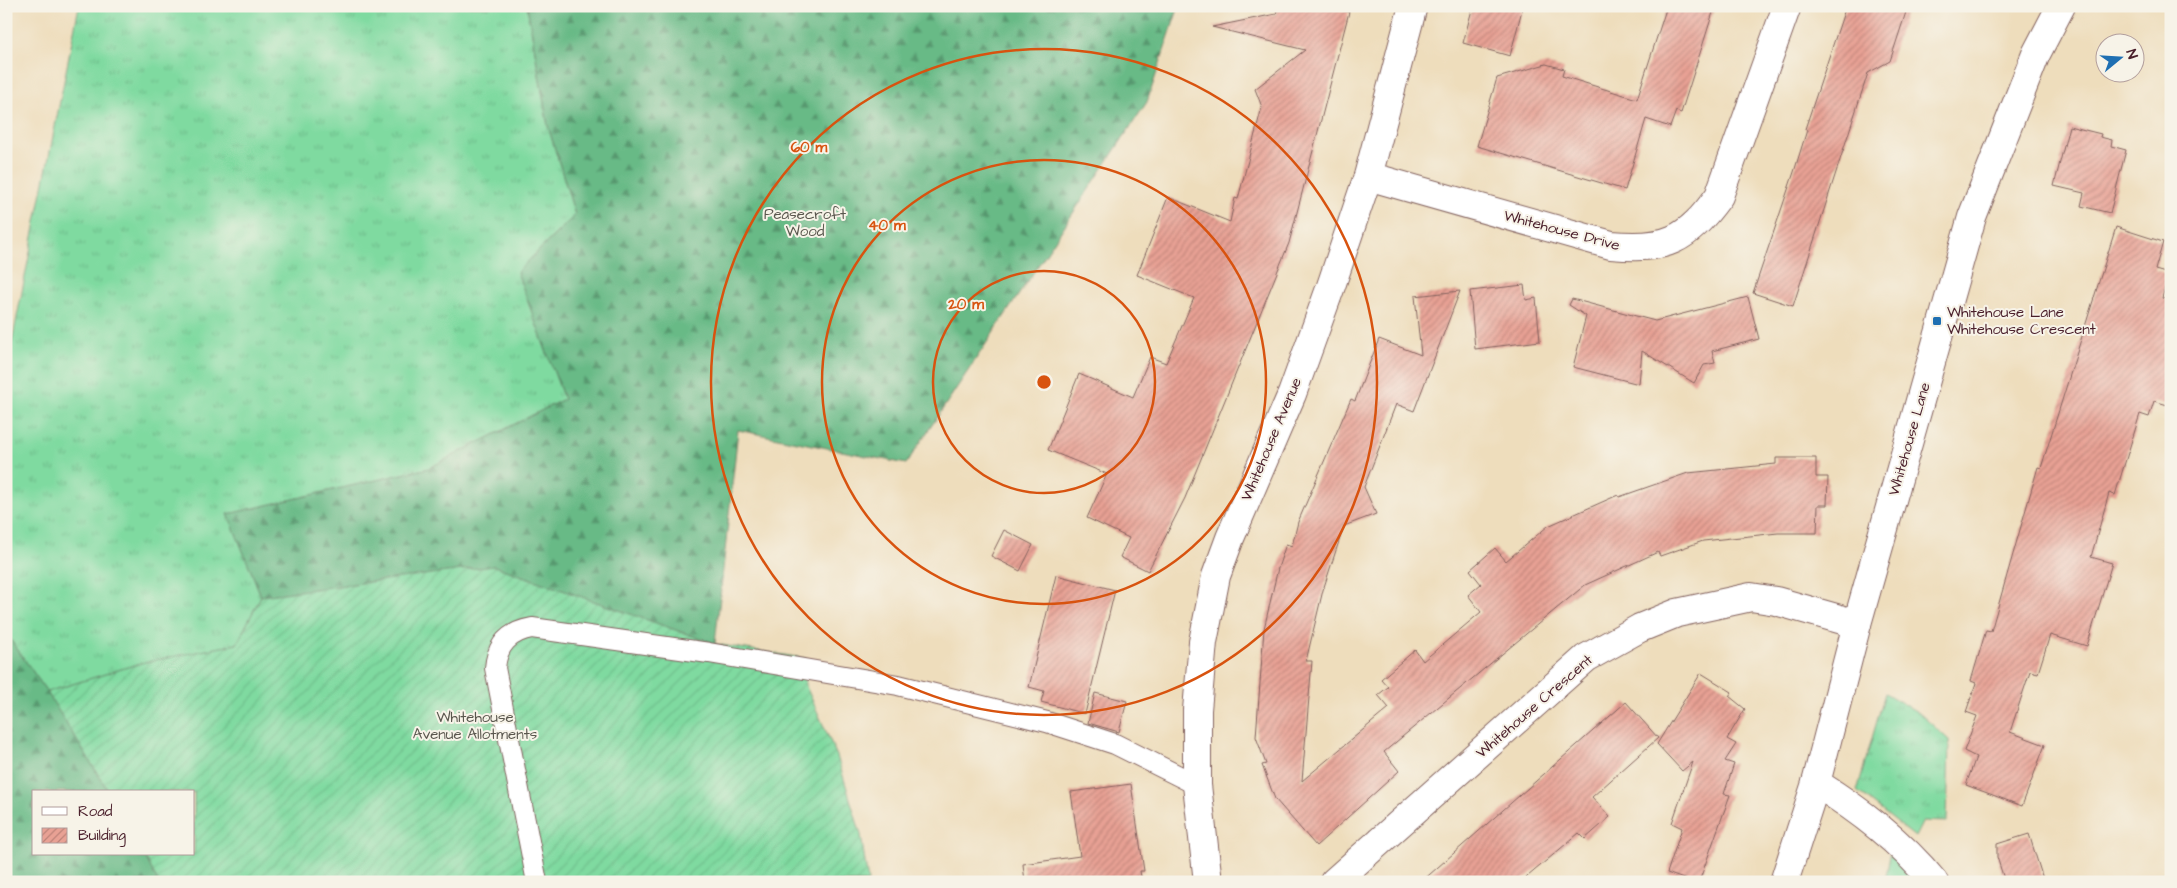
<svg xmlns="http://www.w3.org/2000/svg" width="2177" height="888" viewBox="0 0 2177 888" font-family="'Architects Daughter',sans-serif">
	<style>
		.grass { fill: url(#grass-tufts); stroke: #647c66 }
		.forest { fill: url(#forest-firs); stroke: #586c58 }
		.garden { fill: url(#garden-furrows); stroke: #647c66 }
		.building { fill: url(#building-hatch) }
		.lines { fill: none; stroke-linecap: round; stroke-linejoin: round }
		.service-casing { stroke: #83625e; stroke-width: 22 }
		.minor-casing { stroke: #83625e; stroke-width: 30 }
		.tertiary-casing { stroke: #83625e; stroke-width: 30 }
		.service { stroke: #fff; stroke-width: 20 }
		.minor { stroke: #fff; stroke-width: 28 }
		.tertiary { stroke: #fff; stroke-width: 28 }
		.ring { fill: none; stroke: #d8530f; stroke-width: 2.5 }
		.poi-dot { fill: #1f6fb2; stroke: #f7f3e8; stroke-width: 2 }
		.labels { text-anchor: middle; stroke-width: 4; stroke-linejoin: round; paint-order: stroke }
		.park-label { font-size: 15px; fill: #5a574e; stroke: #f7f3e8 }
		.street-label { font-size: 15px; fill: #4a1f2b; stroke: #f7f3e8 }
		.poi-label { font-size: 15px; fill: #4a1f2b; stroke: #f7f3e8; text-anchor: start }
		.centre { fill: #d8530f; stroke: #f7f3e8; stroke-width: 2.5 }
		.ring-label { font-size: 15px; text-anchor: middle; font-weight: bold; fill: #d8530f; stroke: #f7f3e8; stroke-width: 4; stroke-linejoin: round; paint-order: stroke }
	</style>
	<defs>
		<pattern id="grass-tufts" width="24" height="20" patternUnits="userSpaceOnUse" patternTransform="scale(1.25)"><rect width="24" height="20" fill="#7fdaa0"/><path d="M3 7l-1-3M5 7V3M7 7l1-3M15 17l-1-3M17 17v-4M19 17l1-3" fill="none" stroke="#6fbb8a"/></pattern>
		<pattern id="forest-firs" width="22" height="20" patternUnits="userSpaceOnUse" patternTransform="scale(1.25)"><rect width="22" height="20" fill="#67ba86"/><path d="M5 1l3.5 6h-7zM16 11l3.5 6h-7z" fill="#57976e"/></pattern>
		<pattern id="garden-furrows" width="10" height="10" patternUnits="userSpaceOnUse" patternTransform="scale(1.25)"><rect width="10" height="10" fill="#7fdaa0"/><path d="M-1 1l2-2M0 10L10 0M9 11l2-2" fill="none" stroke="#6fbb8a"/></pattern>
		<pattern id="building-hatch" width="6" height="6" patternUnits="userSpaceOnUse" patternTransform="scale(1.25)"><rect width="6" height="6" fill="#e8a194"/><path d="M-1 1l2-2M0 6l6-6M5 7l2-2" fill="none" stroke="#be8379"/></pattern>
	</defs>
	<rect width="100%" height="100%" fill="#f7f3e8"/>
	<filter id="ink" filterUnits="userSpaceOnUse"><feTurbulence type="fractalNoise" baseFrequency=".02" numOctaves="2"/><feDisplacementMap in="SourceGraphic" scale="10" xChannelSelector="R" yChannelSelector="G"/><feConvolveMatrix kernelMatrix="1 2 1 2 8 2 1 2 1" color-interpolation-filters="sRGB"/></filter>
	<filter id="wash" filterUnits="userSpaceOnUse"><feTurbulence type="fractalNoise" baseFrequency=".0096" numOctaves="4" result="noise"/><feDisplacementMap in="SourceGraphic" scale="20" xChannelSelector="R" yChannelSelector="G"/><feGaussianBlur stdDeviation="1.12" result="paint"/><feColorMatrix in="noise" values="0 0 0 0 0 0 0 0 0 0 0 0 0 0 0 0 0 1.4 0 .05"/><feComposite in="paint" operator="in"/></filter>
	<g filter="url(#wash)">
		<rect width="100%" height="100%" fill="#eeddbc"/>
		<path class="grass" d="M79,6H527L548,126L575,215L517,272L564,399L429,468L229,514L261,596L237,644L141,663L47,692L6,633V372Z
			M1885,693L1919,713L1949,740L1947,822L1923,821L1915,837L1857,791Z
			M1891,850L1922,882H1885Z"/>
		<path class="forest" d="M527,6H1179L1147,102L906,464L738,430L715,644L494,566L261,596L228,514L429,468L564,399L517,272L575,215L548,126Z
			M6,633L47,692L109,792H34V854H144L158,882H6Z"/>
		<path class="garden" d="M494,566L715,644L809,659L805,684L837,756L861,835L868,882H158L144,854H194V792H109L47,692L141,663L237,644L261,596Z"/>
		<g id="blocks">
			<path class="building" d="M1278,6H1326L1349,12L1289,243L1185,498L1148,571L1120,557L1129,538L1087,518L1107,474L1048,450L1079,374L1133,397L1150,357L1166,363L1194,298L1137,275L1168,197L1230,222L1235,198L1238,199L1262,107L1255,89L1305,50L1212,27L1276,14Z
				M1473,6H1523L1510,56L1463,43Z
				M1667,6H1715L1681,113L1676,111L1670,127L1646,119L1625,190L1477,146L1497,78L1546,64L1564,69L1562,76L1637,99Z
				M1846,6H1908L1890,61L1868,73L1793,306L1753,293L1794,172L1807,130L1805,129Z
				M2069,126L2101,134L2100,137L2112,140L2111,146L2126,150L2110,213L2081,206L2084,193L2054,186Z
				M2116,227L2163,242L2155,270L2169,274L2162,298L2171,301V406L2154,401L2149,417L2140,414L2115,495L2109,493L2091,557L2112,563L2087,646L2050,635L2038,673L2030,671L2010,732L2045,745L2022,806L1966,785L1976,757L1964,751L1977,716L1966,712L1976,683L1971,681L1986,630L1991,631L2038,467L2041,468Z
				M1524,285L1526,300L1536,298L1540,341L1475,349L1470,291Z
				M1460,291L1414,411L1396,404L1364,487L1376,514L1344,526L1323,590L1306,661H1312L1302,781L1389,708L1378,695L1388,687L1381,679L1415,650L1423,661L1481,612L1468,595L1481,584L1470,570L1495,548L1506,561L1548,526L1618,495L1619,497L1688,473L1776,464V458H1816V477H1828L1827,505H1818L1817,533H1778L1703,541L1660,556L1658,552L1585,585L1384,752L1399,771L1316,846L1275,799L1262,765L1266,764L1256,737L1264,629L1278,568L1286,544L1292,546L1298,522L1351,399L1355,401L1379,339L1421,355L1415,296Z
				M1748,297L1759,339L1712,351L1715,363L1704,365L1694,383L1642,351L1639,384L1573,367L1586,316L1569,305L1572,299L1655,321Z
				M1004,530L1033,545L1020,571L991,556Z
				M1056,575L1115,590L1085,714L1041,702L1044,691L1029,687Z
				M1701,673L1732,692L1729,696L1745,709L1727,739L1736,744L1725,761L1734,764L1724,794L1730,795L1699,882H1692L1667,873L1682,828L1672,823L1693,762L1682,771L1657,744Z
				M1095,693L1127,701L1119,732L1088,723Z
				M1626,702L1658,738L1592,797L1610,817L1585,839L1579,833L1521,882H1421Z
				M1131,784L1144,871H1140L1142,882H1025L1023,864L1080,856L1071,792Z
				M2029,834L2044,882H2005L1997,857V844Z"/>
		</g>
	</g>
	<g filter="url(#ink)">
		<use href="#blocks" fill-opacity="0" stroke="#83625e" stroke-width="1"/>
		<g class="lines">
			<defs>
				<path id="service" d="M537,882L495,668C497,645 509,632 532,628L709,653L898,685L1047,722L1115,744L1197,785"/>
				<path id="minor" d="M1368,176L1611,245C1667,250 1686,241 1719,196L1787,6
					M1816,783C1861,811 1900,841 1934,882
					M1208,882L1197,785V710L1203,642L1216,576L1230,538L1292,394L1331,286L1368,176L1413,6
					M1334,882L1586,658L1640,628L1677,613L1751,597L1776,601L1857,624"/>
				<path id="tertiary" d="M1784,882L1816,783L1857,624L1972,217L2036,54L2061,6"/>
			</defs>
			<use href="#service" class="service-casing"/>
			<use href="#minor" class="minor-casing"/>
			<use href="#tertiary" class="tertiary-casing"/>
			<use href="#service" class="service"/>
			<use href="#minor" class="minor"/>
			<use href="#tertiary" class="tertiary"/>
		</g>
	</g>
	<g class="ring">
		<circle cx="1044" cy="382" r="111"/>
		<circle cx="1044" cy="382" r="222"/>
		<circle cx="1044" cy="382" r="333"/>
	</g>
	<rect class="poi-dot" x="1932" y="316" width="10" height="10" rx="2.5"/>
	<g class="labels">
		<g class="park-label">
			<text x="805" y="219">Peasecroft<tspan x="805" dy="17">Wood</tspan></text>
			<text x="475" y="722">Whitehouse<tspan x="475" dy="17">Avenue Allotments</tspan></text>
		</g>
		<g class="street-label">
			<text transform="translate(1562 230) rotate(15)" y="5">Whitehouse Drive</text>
			<text transform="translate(1271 439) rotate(-67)" y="5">Whitehouse Avenue</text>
			<text transform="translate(1909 439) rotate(-74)" y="5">Whitehouse Lane</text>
			<text transform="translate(1534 706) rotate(-41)" y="5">Whitehouse Crescent</text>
		</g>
		<g class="poi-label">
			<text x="1947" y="317">Whitehouse Lane<tspan x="1947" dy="17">Whitehouse Crescent</tspan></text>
		</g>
	</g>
	<circle cx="1044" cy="382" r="8" class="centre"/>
	<g class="ring-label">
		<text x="809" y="152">60 m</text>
		<text x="887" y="230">40 m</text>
		<text x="966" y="309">20 m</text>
	</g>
	<rect width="2177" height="888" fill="none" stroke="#f7f3e8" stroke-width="25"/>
	<rect x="32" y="790" width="162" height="65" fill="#f7f3e8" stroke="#b29e9c"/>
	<rect x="42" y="807" width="25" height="8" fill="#ffffff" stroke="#b29e9c"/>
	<text x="78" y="816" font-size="15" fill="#4a1f2b">Road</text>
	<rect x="42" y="828" width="25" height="15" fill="url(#building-hatch)" stroke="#b29e9c"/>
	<text x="78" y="840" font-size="15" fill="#4a1f2b">Building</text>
	<g transform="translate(2120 58) rotate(72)"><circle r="24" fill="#f7f3e8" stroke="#b29e9c"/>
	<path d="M0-4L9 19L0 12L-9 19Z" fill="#1f6fb2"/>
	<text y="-8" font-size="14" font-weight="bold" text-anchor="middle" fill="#4a1f2b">N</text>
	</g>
</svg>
